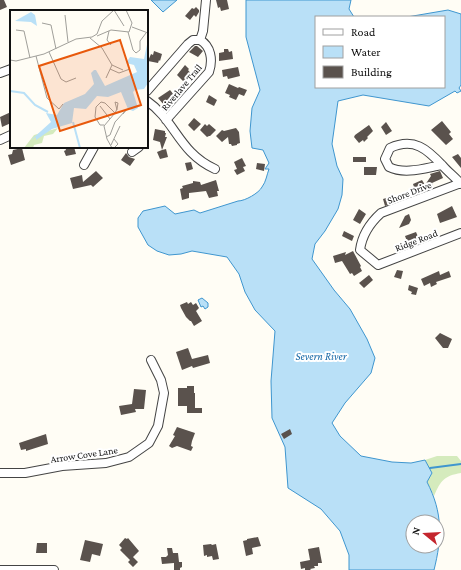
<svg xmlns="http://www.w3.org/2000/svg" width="461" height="570" viewBox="0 0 461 570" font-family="'Crimson Pro',serif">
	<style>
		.green { fill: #d5ebbd }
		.water { fill: #b9e0f7; stroke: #3f96cf; fill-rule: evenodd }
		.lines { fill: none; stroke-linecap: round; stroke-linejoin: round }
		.stream { stroke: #3f96cf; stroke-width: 2 }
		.building { fill: #5a524d }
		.minor-casing { stroke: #444; stroke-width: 10 }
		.minor { stroke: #fff; stroke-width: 8 }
		.labels { text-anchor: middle; stroke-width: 4; stroke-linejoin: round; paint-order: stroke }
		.street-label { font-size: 10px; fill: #111; stroke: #fff }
		.water-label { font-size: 11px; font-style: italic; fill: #1768a6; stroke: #fff }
		.inset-river { fill: none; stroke: #b9e0f7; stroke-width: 2 }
		.inset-road { fill: none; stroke: #a09f9a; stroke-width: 1 }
		.view { fill: #e8590c; fill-opacity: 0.15; stroke: #e8590c; stroke-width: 2 }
		.inset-edge { fill: none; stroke: #111; stroke-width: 2 }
	</style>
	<rect width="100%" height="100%" fill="#fffdf5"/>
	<path class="green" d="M437,456H457L461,461V473C444,476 441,480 434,496L427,482L432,473L425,460Z"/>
	<path class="water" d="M151,0H177L163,12Z
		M246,0H351L349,9L354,17H316V87H444V17H407L448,10L461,14V85L459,88L461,91L457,93L455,91L429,106L363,95L338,101L332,144L337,166L343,179L342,195L338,209L325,231L315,244L312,259L334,290L350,309L367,339L375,358L371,373L345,403L332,423L340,436L361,456L392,462L411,463L425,460L432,473L427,482C443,513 442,538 434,570H349V555L340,531L321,509L288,488L285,447L272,418L271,381L275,331L255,310L245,292L239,274L227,257L192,251L181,254L169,255L157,251L148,245L138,227V218L143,211L165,206L175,214L194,210L200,213L238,201C245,201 259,193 262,187C266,182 267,174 269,169H265L269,163L263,150L252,148L250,131L252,108L260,90L246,37ZM413,522H437V546H413Z
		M202,298L208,303V307L205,309L203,306L201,307L198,300Z"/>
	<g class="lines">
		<path class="stream" d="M430,468L461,464"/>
	</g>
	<path class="building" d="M0,0H4L7,7L0,10Z
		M216,0H227L229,9L221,11L220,7L218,8Z
		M196,7L199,10V12L196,17L194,15L190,20L185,16L192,8L194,9Z
		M195,46H197L203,51L198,57L189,52Z
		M224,49H228L229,52L232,51L233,59L219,61V53L224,52Z
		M154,51L162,54L160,61L159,60L158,63L148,61L151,54L153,55Z
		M185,65L189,69L188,70L192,75L185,83L177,75Z
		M238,67L240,76L228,79L227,76L223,77L222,70Z
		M229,84L238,88L239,87L247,90L244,96L239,94L236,100L229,97L230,95L225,93Z
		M170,90L175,96L164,105L158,98Z
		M209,95L217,100L214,106L206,102Z
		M11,112V123L2,127L0,117Z
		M194,118L201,124L194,131L188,125Z
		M442,121L451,132L449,134L453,139L446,145L431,130Z
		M386,122L392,131L386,135L381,127Z
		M205,124L207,126L209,124L216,130L210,136H209L207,137L200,130Z
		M369,125L373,131L367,137L368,138L364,142L363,140L359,143L354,137L355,135Z
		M236,128L239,132L240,143L237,144V145L232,146L231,144H229L228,137L222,142L216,136L222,130L224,131Z
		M155,129L165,131V133H166L165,137H167L162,150L166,149L168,157L160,159L157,152L162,150L160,142L153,140Z
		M65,147H74L76,154L66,156L64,151L66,150Z
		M22,148L25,160L11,165L8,155L12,154L13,150Z
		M126,153L129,157L135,159L130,166L121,160Z
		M458,154L461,158V168L452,157Z
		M353,157H366V162H353Z
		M242,158L246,166L243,167L245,171L237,175L234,170L237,169L234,162Z
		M191,162L193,169L187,171L185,163Z
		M257,163L265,164L264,171L256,169Z
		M364,167H377L376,175H364Z
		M96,171L103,178L93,187L91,185L73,189L70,178L82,175L83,182Z
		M440,171L443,178L432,183L433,187L405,198L404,194L415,190L413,184L422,180L425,185L431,176L430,174Z
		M216,180L219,191H217L218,196L209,198L206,191L189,193V198L182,200L180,189L183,188L182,186L193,183V181L200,182L201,185Z
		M393,196L395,202L385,206L383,199Z
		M452,206L457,217L440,223L437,214Z
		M359,209L366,214L360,224L353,220Z
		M409,214L411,220L409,224L399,228L405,216Z
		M344,231L354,236L352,241L342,236Z
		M416,232L419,239L408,244L405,236Z
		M353,251L361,266L360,267L362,271L354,276L352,273L350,274L342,261L335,263L333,256L346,252L345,255Z
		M397,270L403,271L401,279L394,277Z
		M439,271L440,275L449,271L451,277L436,282L437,284L431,287L430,283L424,286L421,279Z
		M369,275L373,280L364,288L359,283Z
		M409,285L418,288L416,295L411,294L412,292L408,290Z
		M187,302L188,304L191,302L193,305L196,303L199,308L196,311L202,321L194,326L191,321H190L186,317L181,308L180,305Z
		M440,333L452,339L448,348H443L435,338Z
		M188,348L192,359L208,355L210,363L193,368L192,366L182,370L176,352Z
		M187,386H194V393H195V408H202V413H187V406H178V388H187Z
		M134,389L146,390L144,409H135L136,412L121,415L119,406L132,404Z
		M177,427L195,433L192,441L191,446L193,447L191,451L177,446L172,448L169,446L175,436L173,435Z
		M290,429L292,434L284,439L281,434Z
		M46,434L48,444L26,451V449L21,450L19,443Z
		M258,537L261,546L252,548L253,554L246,556L243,541L247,540V539Z
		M125,538L127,539L128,538L139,551L130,560L120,550L122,548L119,545Z
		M85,540L103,544L100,556L92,554L90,562L80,560Z
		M37,543H47V553H36Z
		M211,544L212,545L216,544L219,559L213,560L212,556L207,557V555L204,556L203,545Z
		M319,547L322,563H318V566H314L315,568L310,569L311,570H305V568L301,569L300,562L310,560L308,549Z
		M167,548H172L173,553H178L179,562H182V567L180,568V570H174V563L162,564L161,557H166L168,555Z
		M133,557L138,562L133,567L128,562Z"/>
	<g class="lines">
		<defs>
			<path id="minor" d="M200,40L203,31L206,0
				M0,73L11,69
				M147,91L188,44L193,40H200
				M147,101C175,120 179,153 215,169
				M166,120L209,72C213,60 211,46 200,40
				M0,140L11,135
				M132,152L139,147
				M84,165L94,147
				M442,165C425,168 405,175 389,167L385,159L390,148C414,137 427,149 443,166C448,172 455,177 461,184
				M461,183L381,213C370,223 362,235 360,250L378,265L461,233
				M0,473H25L62,466L106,463L129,457L149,443L158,426L164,393L161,380L151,360
				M0,570H54"/>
		</defs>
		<use href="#minor" class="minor-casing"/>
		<use href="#minor" class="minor"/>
	</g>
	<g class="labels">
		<g class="street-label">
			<text transform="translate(181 87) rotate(-50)" y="4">Riverlave Trail</text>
			<text transform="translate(409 192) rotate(-21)" y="4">Shore Drive</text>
			<text transform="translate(416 240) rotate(-21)" y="4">Ridge Road</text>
			<text transform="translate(84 454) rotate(-8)" y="4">Arrow Cove Lane</text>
		</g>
		<g class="water-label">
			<text x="321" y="360">Severn River</text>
		</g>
	</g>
	<g transform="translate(10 10)">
		<rect width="138" height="138" fill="#fffdf5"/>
		<path d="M48,118L43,124L34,126L32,133L24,135L23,138H14L24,125Z" fill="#d5ebbd"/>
		<path d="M21,2L25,5L27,16L21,12L5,11ZM138,30V73L134,79L125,80L123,82L128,98L123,101L118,99L111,82L98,87L87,86L76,99L64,98L62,113L42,119L26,130V127L21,130L41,112L36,103L47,105L54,93L75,84L84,74L81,63L84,60H86L95,76L127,62L124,55L116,53L120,47L134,49Z" fill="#b9e0f7"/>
		<path class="inset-river" d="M0,81L14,83L25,95L38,102M63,112L70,138"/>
		<path class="inset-road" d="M104,0L114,16M55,5L58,32M32,13L41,15L46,39M122,17L138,23M6,20L14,21L20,48M99,21L97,30L101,35M118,22L123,40L126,43L130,40V31L136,23M87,26L101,20L119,22L122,13L116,0M80,28L92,38L102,55M39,42L51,69L56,72L66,68M26,46L37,88L49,99L53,94M0,50L6,51L34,44L66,29L82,27L87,24L92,11L104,0M102,55L113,60M100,59L109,63L120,59M96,68L102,55M90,96L100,109M94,115H90L85,107L86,97L91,92L95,93L105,103M96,127L100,125L105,112L117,99L113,104M104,129L108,134L104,138M101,135L110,116M102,138L97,129L94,116L105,103L107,99L108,93L105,92L107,100"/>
		<path class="view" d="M110,30L131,95L50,121L29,56Z"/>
		<rect width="138" height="138" class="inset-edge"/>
	</g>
	<rect x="315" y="16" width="130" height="72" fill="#ffffff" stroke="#a0a0a0"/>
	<rect x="323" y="29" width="20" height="6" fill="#ffffff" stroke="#a0a0a0"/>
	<text x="351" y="36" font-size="12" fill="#111111">Road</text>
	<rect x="323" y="46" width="20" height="12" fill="#b9e0f7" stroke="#a0a0a0"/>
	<text x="351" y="56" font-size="12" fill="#111111">Water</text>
	<rect x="323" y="66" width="20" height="12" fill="#5a524d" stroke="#a0a0a0"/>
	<text x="351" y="76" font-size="12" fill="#111111">Building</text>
	<g transform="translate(425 534) rotate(288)"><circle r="19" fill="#ffffff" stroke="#a0a0a0"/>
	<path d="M0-3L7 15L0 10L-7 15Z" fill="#c4262e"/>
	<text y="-6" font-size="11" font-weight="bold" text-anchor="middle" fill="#111111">N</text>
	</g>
</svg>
